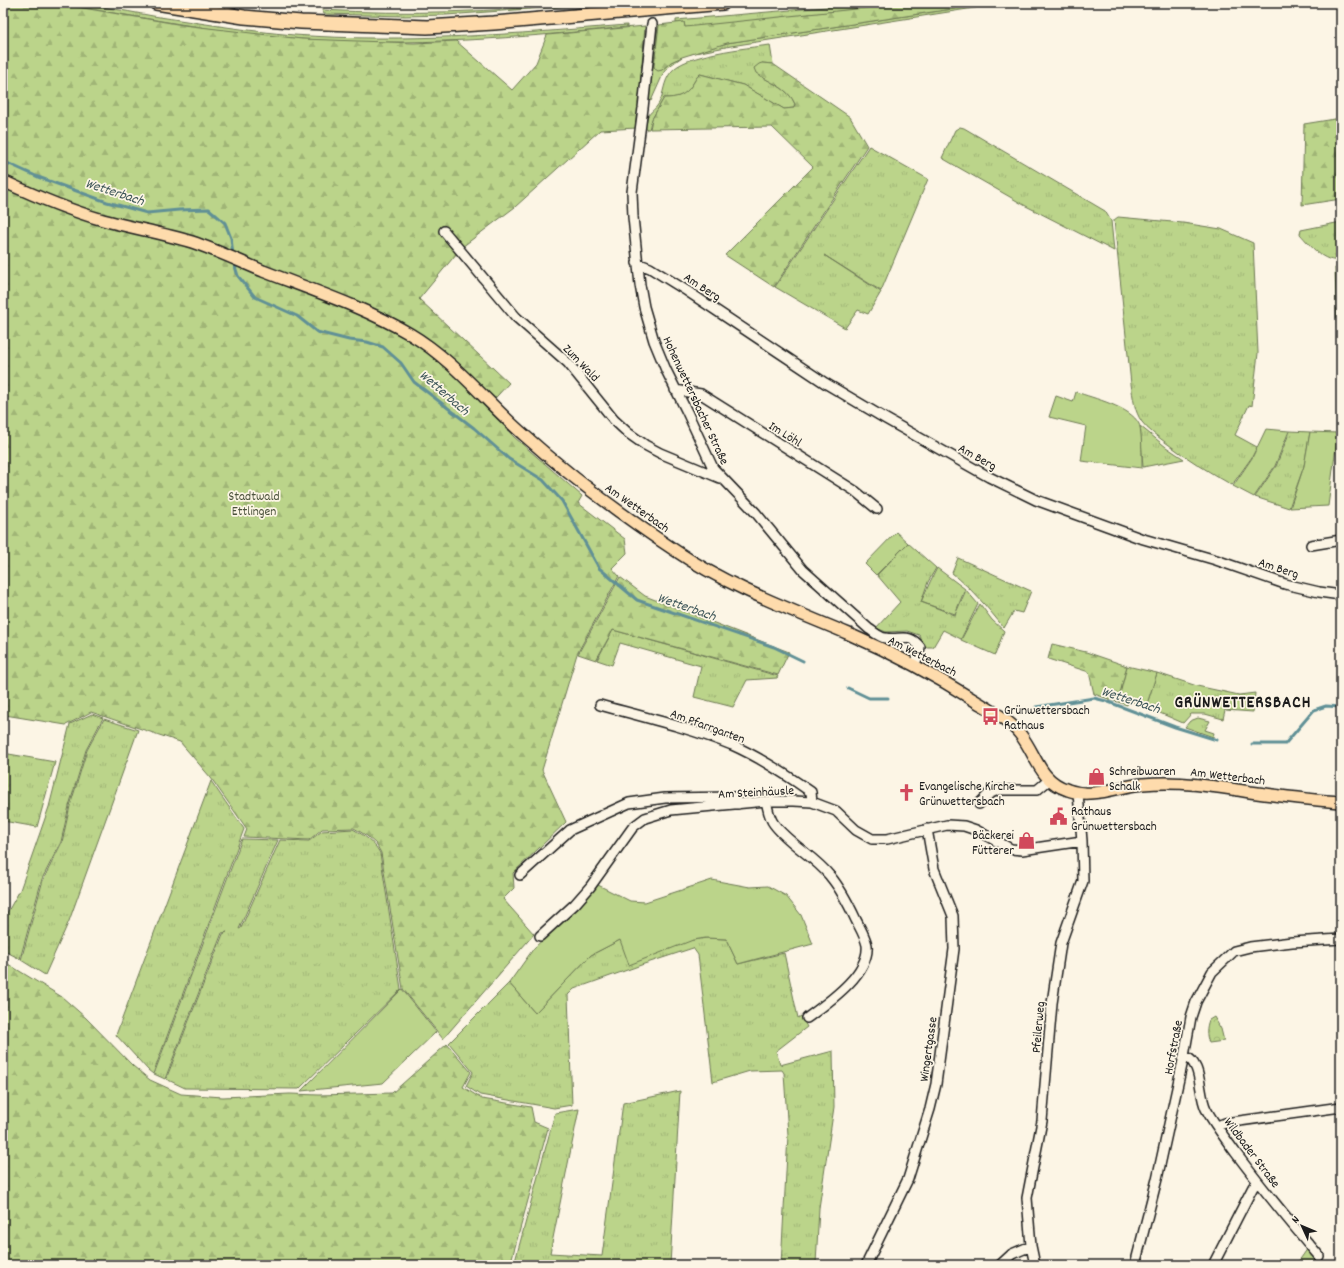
<svg xmlns="http://www.w3.org/2000/svg" width="1344" height="1268" viewBox="0 0 1344 1268" font-family="Dekko,sans-serif">
	<style>
		.grass { fill: url(#grass-tufts); stroke: #6c7853 }
		.forest { fill: url(#forest-firs); stroke: #6c7853 }
		.park { fill: url(#park-crowns); stroke: #6c7853 }
		.garden { fill: #bbd48a; stroke: #6c7853 }
		.lines { fill: none; stroke-linecap: round; stroke-linejoin: round }
		.stream { stroke: #609096; stroke-width: 3 }
		.minor-casing { stroke: #1c1c1c; stroke-width: 12 }
		.major-casing { stroke: #1c1c1c; stroke-width: 14 }
		.highway-casing { stroke: #1c1c1c; stroke-width: 16 }
		.minor { stroke: #fcf5e5; stroke-width: 9 }
		.major { stroke: #fedbac; stroke-width: 11 }
		.highway { stroke: #fedbac; stroke-width: 13 }
		.labels { text-anchor: middle; stroke-width: 3.5; stroke-linejoin: round; paint-order: stroke }
		.street-label { font-size: 13px; fill: #1c1c1c; stroke: #fcf5e5 }
		.park-label { font-size: 13px; fill: #4c533d; stroke: #fcf5e5 }
		.poi-label { font-size: 13px; fill: #1c1c1c; stroke: #fcf5e5; text-anchor: start }
		.water-label { font-size: 14px; font-style: italic; fill: #3e5659; stroke: #fcf5e5 }
		.district-label { font-size: 17px; font-weight: bold; letter-spacing: 1px; fill: #1c1c1c; stroke: #fcf5e5 }
	</style>
	<defs>
		<pattern id="grass-tufts" width="24" height="20" patternUnits="userSpaceOnUse"><rect width="24" height="20" fill="#bbd48a"/><path d="M3 7l-1-3M5 7V3M7 7l1-3M15 17l-1-3M17 17v-4M19 17l1-3" fill="none" stroke="#a0b576"/></pattern>
		<pattern id="forest-firs" width="22" height="20" patternUnits="userSpaceOnUse"><rect width="22" height="20" fill="#bbd48a"/><path d="M5 1l3.5 6h-7zM16 11l3.5 6h-7z" fill="#a0b576"/></pattern>
		<pattern id="park-crowns" width="20" height="18" patternUnits="userSpaceOnUse"><rect width="20" height="18" fill="#bbd48a"/><path d="M2 6a3 3 0 1 1 6 0M12 15a3 3 0 1 1 6 0" fill="none" stroke="#a0b576"/></pattern>
	</defs>
	<rect width="100%" height="100%" fill="#fcf5e5"/>
	<filter id="ink" filterUnits="userSpaceOnUse"><feTurbulence type="fractalNoise" baseFrequency=".025" numOctaves="2"/><feDisplacementMap in="SourceGraphic" scale="8" xChannelSelector="R" yChannelSelector="G"/><feConvolveMatrix kernelMatrix="1 2 1 2 8 2 1 2 1" color-interpolation-filters="sRGB"/></filter>
	<g filter="url(#ink)">
		<path class="grass" d="M54,3C87,3 120,10 153,16C200,23 247,31 294,35C406,43 515,34 627,25V27C519,38 410,47 302,39C219,33 136,16 54,3Z
			M580,3H612L446,15L405,16L324,14L322,10C408,15 494,12 580,3Z
			M872,3H912L685,28L684,22L676,23V20Z
			M992,3H1006L731,46L690,54L727,43Z
			M659,25L654,66L662,70L671,62L682,57L668,67L664,72L651,101L648,99L653,48Z
			M770,45L773,64L762,63L759,75C773,84 789,89 795,104L794,108L784,109L743,85L700,74C696,77 695,81 692,85C685,97 677,98 664,98L652,119L649,129H645C645,126 645,120 647,117C650,112 656,109 659,103C664,94 663,82 671,72C684,54 747,48 770,45Z
			M960,127L964,128L1105,211L1111,221L1114,251L1024,205L942,158L955,130Z
			M869,146L928,179L881,291L824,255L881,292L868,314L858,310L845,328L775,287Z
			M1118,217L1183,223L1221,229L1253,243L1258,353L1252,406L1249,405L1235,435L1257,447L1252,457L1232,485C1209,472 1186,458 1165,442C1157,436 1148,430 1142,422C1134,411 1133,396 1131,384L1114,220Z
			M1341,222V260C1323,263 1311,246 1300,234L1301,230Z
			M1341,266V329H1337L1335,268Z
			M1140,426L1166,447L1184,459L1143,467Z
			M1290,431L1310,432L1304,466L1289,508L1255,497L1276,466Z
			M908,543L936,568L928,582L921,602L955,615L966,590L978,604L961,639L943,630L933,647H925L919,635L907,631L886,632L876,628L900,602L877,575Z
			M958,558L1031,591L1022,613L1014,611L1004,628C988,608 972,589 952,573Z
			M937,568L965,589L955,614L921,602L930,582Z
			M613,630L778,676L777,678L747,680L733,707L694,697L701,666L620,643L612,665L597,660Z
			M1157,673L1197,686L1239,695L1255,693L1253,712L1225,710L1223,719L1205,714H1191L1183,723L1146,707Z
			M92,714L103,718L86,750L69,806L61,842L42,879L20,959L3,950V920L20,890L49,807L70,724Z
			M1198,718L1210,721L1205,730L1214,733L1213,737L1185,727L1190,721Z
			M104,719L138,730L69,921L45,975L21,960L43,880L62,842L70,806L87,750Z
			M3,753L55,762L37,827L3,821Z
			M211,781L244,829L153,1074L148,1070L116,1035Z
			M353,829C365,836 373,841 380,853L401,989L299,1089L185,1088L166,1079L223,934L227,932L222,933L165,1079L154,1074L242,839L278,840L239,929L241,928L280,840L309,841L322,831Z
			M706,938L726,939L738,964L784,953L798,1018L801,1016L807,1027L776,1051L780,1065L833,1051L834,1107L819,1208L816,1264L781,1265L788,1135L784,1073L782,1070L750,1071L713,1082L698,955L693,948L644,964L574,989L568,995L572,1105L554,1108L480,1095L466,1086L473,1072L449,1043L509,983L535,1013L591,955L620,940H693Z
			M680,1091L670,1265H514L555,1113L579,1109L550,1253L602,1256L623,1103Z
			M1308,1248L1320,1265H1296Z"/>
		<path class="forest" d="M3,3H54L183,25L302,39L414,43L456,41L512,90L536,63L547,35L645,26L637,128L600,130L515,207L462,247L419,299L509,383L487,407L514,437L582,496L578,503L625,539L627,553L612,568L619,576L577,654L542,770L566,822L513,873L514,888L503,899L534,934L443,1039L403,989L381,853L376,844L367,836L354,828L322,829L309,840L244,837L247,829L211,778L180,742L91,712L66,725L5,715L3,710Z
			M912,3H992L727,43L682,57L671,62L662,70L658,71L655,69L654,66L659,25L684,22L685,27Z
			M762,63L773,64L850,117L867,146L774,287L725,255L813,167L772,127L650,129L652,119L664,98C676,98 685,96 692,85C695,81 696,77 700,74L743,85L784,109L794,108L795,104C788,87 770,83 756,73L754,68L759,64Z
			M1341,118V199L1302,205L1304,124Z
			M620,577L645,596L789,652L778,675L613,630L596,660L578,654Z
			M1052,644L1086,652L1127,666L1118,702L1094,694L1089,672L1048,659Z
			M3,961L62,997L86,1018L133,1066L150,1080L181,1094L223,1097L290,1094L319,1095L392,1093L447,1044L471,1072L463,1087L482,1099L531,1107L534,1122L548,1128L510,1265H3Z"/>
		<path class="park" d="M1214,1017L1221,1029L1224,1041L1209,1043C1206,1035 1206,1028 1209,1020Z"/>
		<path class="garden" d="M1076,392C1093,398 1131,407 1139,424C1142,430 1142,459 1142,468L1081,461L1086,426L1049,417L1056,396L1073,402Z
			M1266,429L1289,431L1275,466L1254,497L1233,486L1252,458Z
			M1310,432L1338,433L1328,506L1290,508L1304,466Z
			M896,532L908,543L876,575L865,564Z
			M980,604L992,620L1004,631L995,655L961,640Z
			M1127,666L1157,673L1146,707L1130,701L1127,705L1118,702Z
			M712,880L750,887L768,886L786,896L801,915L813,944L738,964L726,939L706,938L693,940L629,965L620,940L591,955L535,1013L509,983L534,948L581,904L596,884L630,901L645,902Z
			M402,989L436,1032L383,1083L301,1091Z"/>
		<g class="lines">
			<path class="stream" d="M3,161L38,177L107,202L147,213L179,210L209,209L225,223L231,238L233,255
				M233,260L238,276L255,297L297,316L317,332L349,340L367,342L383,347L401,363L414,382L474,428L509,459L543,480L562,501L599,568L637,600L774,647L803,661
				M848,688L869,698H888
				M1036,707L1094,698L1106,701L1175,727L1217,740
				M1252,744H1285L1314,710L1326,706L1341,707"/>
			<defs>
				<path id="minor" d="M652,24L643,108L632,192L633,217L640,285L644,307L654,341L666,370L687,412L713,468L756,513L803,570L869,629C874,632 879,637 885,638C900,641 909,632 920,647L918,657L914,665
					M444,231L516,317L568,363L614,420L628,433L645,445L660,453L720,478
					M637,263L650,268L687,291L825,383L886,419L989,477L1036,500L1140,538L1216,560L1285,584L1319,592L1341,595
					M675,390L701,394L855,491L877,509
					M1311,545L1341,540
					M600,705C644,717 690,728 732,745C759,757 787,775 811,792L812,802
					M766,801C768,809 769,818 774,824C789,844 814,856 830,876C841,889 849,905 856,920C860,928 865,936 867,945C870,974 827,1003 807,1018
					M979,804L989,794L998,790H1037L1049,780
					M520,875L570,830L629,803L665,798L734,797L738,804
					M540,936L575,904L590,887L633,827L645,818L671,810L766,801H794L812,802L836,811L856,830L872,839H887L947,825L964,826L976,830L1011,849L1022,850L1082,841
					M1184,1056C1203,1062 1198,1093 1206,1109C1214,1124 1225,1138 1235,1152C1262,1188 1290,1222 1319,1256
					M1217,1126L1225,1123L1341,1107
					M866,1265L908,1179L930,1109L936,1084L954,949L953,916L934,869L927,829
					M1000,1265L1012,1254L1031,1246
					M1035,1265L1031,1246L1027,1198L1042,1121L1052,1003L1061,943L1083,881L1082,841L1078,793
					M1135,1265L1157,1179L1184,1056L1191,1017L1196,1002L1212,972L1234,951L1250,947L1292,942L1341,939
					M1213,1265L1253,1187L1258,1182"/>
				<path id="major" d="M3,181C35,196 68,210 103,220C132,228 163,233 192,242C216,250 239,261 263,271C312,290 364,307 410,334C454,360 486,402 524,435C572,478 623,516 676,551C729,587 790,609 849,634C893,653 936,676 977,702C992,711 1009,720 1020,734C1037,755 1038,780 1068,790C1092,799 1119,786 1143,784C1180,781 1214,786 1250,792C1280,796 1310,800 1341,802"/>
				<path id="highway" d="M156,3L244,17L301,22L427,27L494,23L723,3"/>
			</defs>
			<use href="#minor" class="minor-casing"/>
			<use href="#major" class="major-casing"/>
			<use href="#highway" class="highway-casing"/>
			<use href="#minor" class="minor"/>
			<use href="#major" class="major"/>
			<use href="#highway" class="highway"/>
		</g>
	</g>
	<defs>
		<symbol id="bus-bare" viewBox="-9 -9 18 18"><path d="M-5-6H5V4H4V6H2V4H-2V6H-4V4H-5ZM-3.5-4V0h7V-4ZM-3.5 1.2v1.5H-2V1.2ZM2 1.2v1.5H3.5V1.2Z" fill="#d1495b" stroke="#fcf5e5" stroke-width="2.5" paint-order="stroke"/></symbol>
		<symbol id="shop-bare" viewBox="-9 -9 18 18"><path d="M-5-2.5h2.3a2.7 3.5 0 0 1 5.4 0H5L5.5 6h-11ZM-1.5-2.5h3a1.5 2.3 0 0 0-3 0Z" fill="#d1495b" stroke="#fcf5e5" stroke-width="2.5" paint-order="stroke"/></symbol>
		<symbol id="church-bare" viewBox="-9 -9 18 18"><path d="M-1.2-6h2.4v3.5h3.3v2.4h-3.3V6h-2.4V-.1h-3.3v-2.4h3.3Z" fill="#d1495b" stroke="#fcf5e5" stroke-width="2.5" paint-order="stroke"/></symbol>
		<symbol id="civic-bare" viewBox="-9 -9 18 18"><path d="M-.6-6.5H3V-4.5H.6V-3L4-1V1h2V6H-6V1h2V-1L-.6-3ZM-1.2 2.5V6h2.4V2.5Z" fill="#d1495b" stroke="#fcf5e5" stroke-width="2.5" paint-order="stroke"/></symbol>
	</defs>
	<g fill-rule="evenodd">
		<use href="#bus-bare" x="978" y="704" width="25" height="25"/>
		<use href="#shop-bare" x="1084" y="764" width="25" height="25"/>
		<use href="#church-bare" x="894" y="780" width="25" height="25"/>
		<use href="#civic-bare" x="1046" y="804" width="25" height="25"/>
		<use href="#shop-bare" x="1014" y="828" width="25" height="25"/>
	</g>
	<g class="labels">
		<g class="street-label">
			<text transform="translate(703 286) rotate(33)" y="5">Am Berg</text>
			<text transform="translate(582 362) rotate(46)" y="5">Zum Wald</text>
			<text transform="translate(697 400) rotate(65)" y="5">Hohenwettersbacher Straße</text>
			<text transform="translate(786 433) rotate(32)" y="5">Im Löhl</text>
			<text transform="translate(978 456) rotate(29)" y="5">Am Berg</text>
			<text transform="translate(638 507) rotate(35)" y="5">Am Wetterbach</text>
			<text transform="translate(1279 567) rotate(18)" y="5">Am Berg</text>
			<text transform="translate(923 655) rotate(27)" y="5">Am Wetterbach</text>
			<text transform="translate(708 725) rotate(20)" y="5">Am Pfarrgarten</text>
			<text transform="translate(1228 775) rotate(7)" y="5">Am Wetterbach</text>
			<text transform="translate(756 791) rotate(-3)" y="5">Am Steinhäusle</text>
			<text transform="translate(1037 1027) rotate(-85)" y="5">Pfeilerweg</text>
			<text transform="translate(1172 1047) rotate(-79)" y="5">Horfstraße</text>
			<text transform="translate(927 1049) rotate(-82)" y="5">Wingertgasse</text>
			<text transform="translate(1253 1152) rotate(53)" y="5">Wildbader Straße</text>
		</g>
		<g class="park-label">
			<text x="254" y="500">Stadtwald<tspan x="254" dy="15">Ettlingen</tspan></text>
		</g>
		<g class="poi-label">
			<text x="1004" y="714">Grünwettersbach<tspan x="1004" dy="15">Rathaus</tspan></text>
			<text x="1109" y="775">Schreibwaren<tspan x="1109" dy="15">Schalk</tspan></text>
			<text x="919" y="790">Evangelische Kirche<tspan x="919" dy="15">Grünwettersbach</tspan></text>
			<text x="1071" y="815">Rathaus<tspan x="1071" dy="15">Grünwettersbach</tspan></text>
			<text x="1014" y="839" text-anchor="end">Bäckerei<tspan x="1014" dy="15">Fütterer</tspan></text>
		</g>
		<g class="water-label">
			<text transform="translate(115 191) rotate(18)" y="5">Wetterbach</text>
			<text transform="translate(445 392) rotate(41)" y="5">Wetterbach</text>
			<text transform="translate(687 606) rotate(19)" y="5">Wetterbach</text>
			<text transform="translate(1131 699) rotate(18)" y="5">Wetterbach</text>
		</g>
		<g class="district-label">
			<text x="1243" y="707">GRÜNWETTERSBACH</text>
		</g>
	</g>
	<rect width="1344" height="1268" fill="none" stroke="#fcf5e5" stroke-width="16"/>
	<rect x="8" y="8" width="1328" height="1252" fill="none" stroke="#1c1c1c" stroke-width="1.5" filter="url(#ink)"/>
	<g transform="translate(1302 1226) rotate(314)" stroke="#fcf5e5" stroke-width="3" paint-order="stroke">
	<path d="M0-3L7 15L0 10L-7 15Z" fill="#1c1c1c"/>
	<text y="-6" font-size="11" font-weight="bold" text-anchor="middle" fill="#1c1c1c">N</text>
	</g>
</svg>
